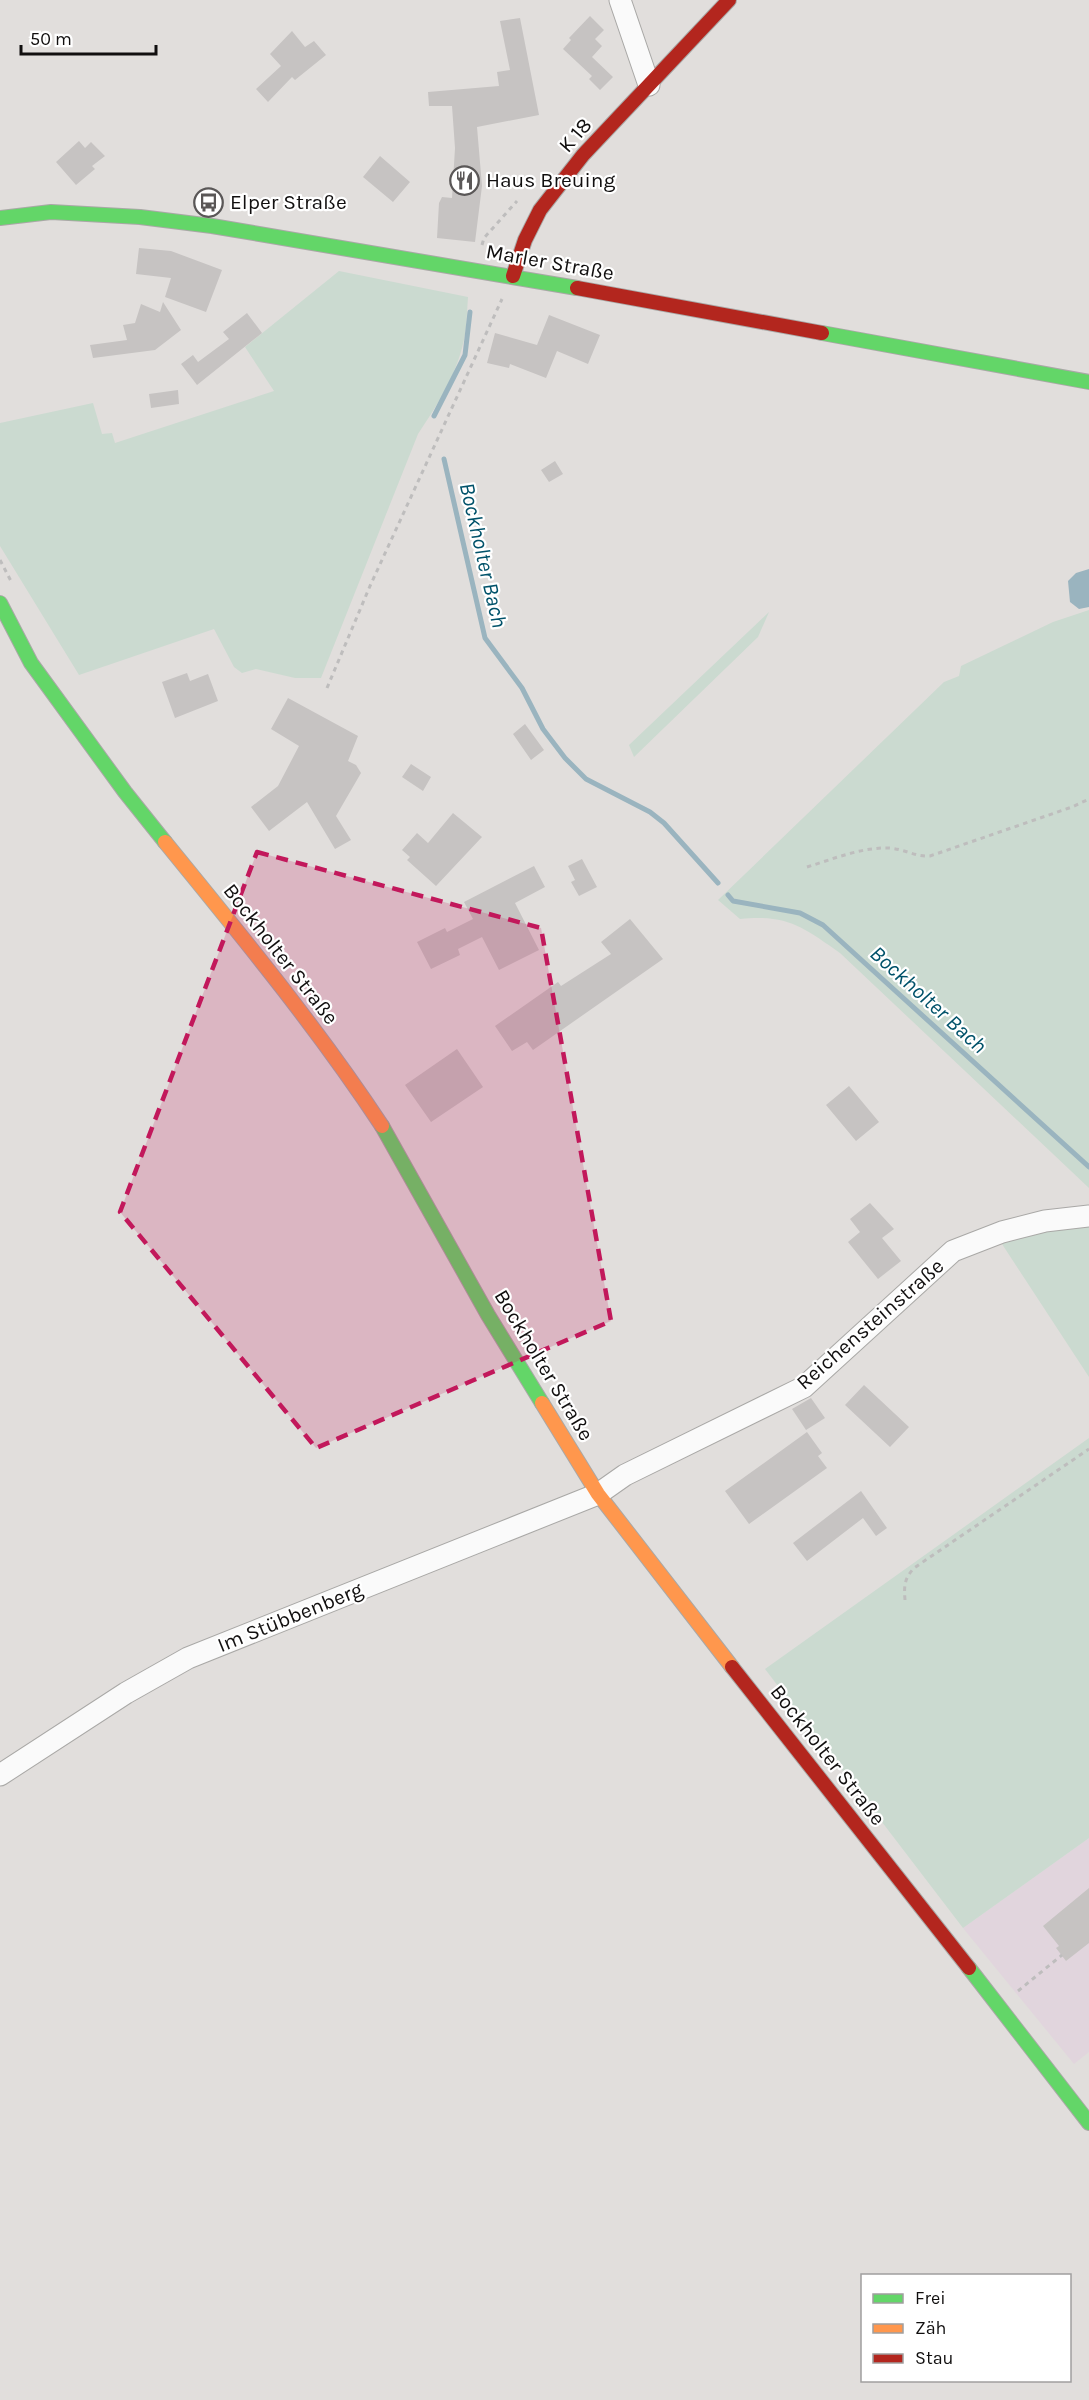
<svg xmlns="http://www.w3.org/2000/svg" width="1089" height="2400" viewBox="0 0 1089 2400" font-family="Karla,sans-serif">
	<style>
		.commercial { fill: #e1d5dd }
		.green { fill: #cbdad0 }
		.water { fill: #9ab4bf }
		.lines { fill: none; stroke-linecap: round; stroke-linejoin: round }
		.stream { stroke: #9ab4bf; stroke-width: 5 }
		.building { fill: #c6c3c2 }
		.street-casing { stroke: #a9a8a6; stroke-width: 23 }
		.fast-casing { stroke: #a9a8a6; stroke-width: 16 }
		.slow-casing { stroke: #a9a8a6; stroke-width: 16 }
		.jam-casing { stroke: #a9a8a6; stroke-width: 16 }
		.path { stroke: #bebdbd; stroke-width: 3; stroke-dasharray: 4.5 4.5; stroke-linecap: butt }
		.street { stroke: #fafafa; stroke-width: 21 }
		.fast { stroke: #63d668; stroke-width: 14 }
		.slow { stroke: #ff974d; stroke-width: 14 }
		.jam { stroke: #b3261e; stroke-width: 14 }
		.marked { fill: #c2185b; fill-opacity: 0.2; stroke: #c2185b; stroke-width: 4.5; stroke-dasharray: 12 8; stroke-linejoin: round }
		.labels { text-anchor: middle; stroke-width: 4.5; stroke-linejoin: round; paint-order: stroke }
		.street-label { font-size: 21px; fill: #110f0f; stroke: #fff }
		.poi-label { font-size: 21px; fill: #110f0f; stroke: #fff; text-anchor: start }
		.water-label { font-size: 22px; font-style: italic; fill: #01526a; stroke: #fff }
	</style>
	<rect width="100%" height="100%" fill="#e1dedc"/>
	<path class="commercial" d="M1089,1838V2052L1074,2064L963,1928Z"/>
	<path class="green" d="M339,271L468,297C467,309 467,322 465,334C459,371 438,404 418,434L321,678H295L256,669L242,673L234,667L214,629L79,675L0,546V423L93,403L102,434L112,433L115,443L274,391L245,347Z
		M1089,610V1188L840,953C803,927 787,914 740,919L718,900L944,682L959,676L961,666L1053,622Z
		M769,612L758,637L634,757L629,745Z
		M1089,1224V1377L1002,1244L1042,1230Z
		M1089,1438V1838L963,1928L765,1669Z"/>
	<path class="water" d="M1089,569V607L1079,609L1070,602L1068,581L1076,573Z"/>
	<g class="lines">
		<path class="stream" d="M434,416L465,355L470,312
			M444,459L485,638L522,688L543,729L565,758L586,779L650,812L664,823L718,883
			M728,895L733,901L800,913L823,925L1089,1167"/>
	</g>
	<path class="building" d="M590,16L604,30L595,39L602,46L592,57L613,77L600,90L589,79L592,76L563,49L571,40L569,38Z
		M520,18L539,115L477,127L482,186L475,242L437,238L439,203L442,197L452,198L455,148L452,106H429L428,92L499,86L497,72L510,70L500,21Z
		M292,31L305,47L314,41L326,55L295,80L292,77L268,102L256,89L281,66L270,54Z
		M79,141L85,148L91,142L105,156L92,166L95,169L76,185L56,162Z
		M380,156L410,182L393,202L363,177Z
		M139,248L171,251L222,270L206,312L165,297L171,278L136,274Z
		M163,302L181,330L155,350L93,358L90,345L127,340L123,325L135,323L141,304L160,312Z
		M247,313L262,333L197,385L181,364L193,355L198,362L229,339L223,332Z
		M549,315L600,335L588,364L557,351L546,378L510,364L509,368L487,363L495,333L537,345Z
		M178,390L179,404L151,408L149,394Z
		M555,461L563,474L549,482L541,470Z
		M187,673L190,681L208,674L218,701L175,718L162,682Z
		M288,698L358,736L348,761L356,765L361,773L336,816L351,840L335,849L307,802L269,831L251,807L278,786L299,746L271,729Z
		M525,724L544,750L531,760L513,734Z
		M411,764L431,777L423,791L402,777Z
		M453,813L482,837L436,886L407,860L410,857L402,850L417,833L428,843Z
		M582,859L597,887L579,896L571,882L575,880L568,866Z
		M534,866L545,887L515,903L539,950L499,970L482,937L458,949L460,955L431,969L417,942L445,928L447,932L473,919L464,902Z
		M630,919L663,959L533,1050L527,1042L512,1051L495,1026L558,982L561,986L611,954L601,942Z
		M457,1049L483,1087L431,1122L405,1085Z
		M849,1086L879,1122L856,1141L826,1105Z
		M870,1203L894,1229L882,1238L901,1261L878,1279L848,1242L860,1232L850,1219Z
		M864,1385L909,1427L890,1447L845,1405Z
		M811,1398L825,1418L806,1430L792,1409Z
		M807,1432L822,1453L818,1456L827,1468L749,1524L725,1491Z
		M861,1491L887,1528L876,1536L863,1518L807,1561L793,1543Z
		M1089,1888V1943L1066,1961L1056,1948L1059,1946L1043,1926Z"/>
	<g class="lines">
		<defs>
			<path id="street" d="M620,0L649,85
				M0,1775L126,1693L188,1658L598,1494L625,1475L804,1387L953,1251L1002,1232L1045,1221L1089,1216"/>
			<path id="fast" d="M0,218L51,212L140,217L212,226L577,288
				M822,333L1089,382
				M0,603L31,663L125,792L165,842
				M382,1126L488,1315L542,1403
				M969,1968L1089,2123"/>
			<path id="slow" d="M165,842C240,934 316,1026 382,1126
				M542,1403L598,1494L732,1667"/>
			<path id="jam" d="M513,276L525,240L540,210L583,155L729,0
				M577,288L822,333
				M732,1667L969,1968"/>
		</defs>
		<use href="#street" class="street-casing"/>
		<use href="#fast" class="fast-casing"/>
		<use href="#slow" class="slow-casing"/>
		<use href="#jam" class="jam-casing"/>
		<path class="path" d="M482,245L484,238L517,201
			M0,560L12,583
			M327,688L370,586L502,299
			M807,867C833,859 862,847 889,848C904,849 916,857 930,856L1072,807L1089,799
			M905,1600C904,1586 904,1579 914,1568L1089,1449
			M1018,1991L1062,1955"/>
		<use href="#street" class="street"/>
		<use href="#fast" class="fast"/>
		<use href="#slow" class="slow"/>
		<use href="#jam" class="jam"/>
	</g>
	<path class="marked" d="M257,852L541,928L611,1321L316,1448L120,1212Z"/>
	<defs>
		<symbol id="restaurant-ring" viewBox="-11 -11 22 22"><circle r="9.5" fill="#fff" stroke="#5a5757" stroke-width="1.5"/><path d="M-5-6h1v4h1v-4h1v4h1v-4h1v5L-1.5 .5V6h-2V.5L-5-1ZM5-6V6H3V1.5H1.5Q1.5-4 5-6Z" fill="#5a5757"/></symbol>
		<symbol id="bus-ring" viewBox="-11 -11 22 22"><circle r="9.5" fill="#fff" stroke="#5a5757" stroke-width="1.5"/><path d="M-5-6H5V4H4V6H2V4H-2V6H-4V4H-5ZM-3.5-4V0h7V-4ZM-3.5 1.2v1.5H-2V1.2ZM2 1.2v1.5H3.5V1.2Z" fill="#5a5757"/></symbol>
	</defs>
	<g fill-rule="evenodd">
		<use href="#restaurant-ring" x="448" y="164" width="33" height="33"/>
		<use href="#bus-ring" x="192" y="186" width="33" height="33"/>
	</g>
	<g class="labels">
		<g class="street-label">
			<text transform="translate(575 135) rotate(-49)" y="7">K 18</text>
			<text transform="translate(550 262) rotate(10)" y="7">Marler Straße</text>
			<text transform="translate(281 954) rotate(52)" y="7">Bockholter Straße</text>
			<text transform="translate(870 1324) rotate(-41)" y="7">Reichensteinstraße</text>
			<text transform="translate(544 1365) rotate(59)" y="7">Bockholter Straße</text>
			<text transform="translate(290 1617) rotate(-22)" y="7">Im Stübbenberg</text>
			<text transform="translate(828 1755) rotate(52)" y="7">Bockholter Straße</text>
		</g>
		<g class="poi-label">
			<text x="486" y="187">Haus Breuing</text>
			<text x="230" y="209">Elper Straße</text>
		</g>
		<g class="water-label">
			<text transform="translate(484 555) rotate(77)" y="8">Bockholter Bach</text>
			<text transform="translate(929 999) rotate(42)" y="8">Bockholter Bach</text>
		</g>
	</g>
	<rect x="861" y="2274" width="210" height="108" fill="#ffffff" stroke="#a09f9f" stroke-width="1.5"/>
	<rect x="873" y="2294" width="30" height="9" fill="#63d668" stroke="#a09f9f" stroke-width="1.5"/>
	<text x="915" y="2304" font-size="18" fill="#110f0f">Frei</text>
	<rect x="873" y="2324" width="30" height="9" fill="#ff974d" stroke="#a09f9f" stroke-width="1.5"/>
	<text x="915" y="2334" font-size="18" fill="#110f0f">Zäh</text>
	<rect x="873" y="2354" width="30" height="9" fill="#b3261e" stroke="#a09f9f" stroke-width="1.5"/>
	<text x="915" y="2364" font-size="18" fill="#110f0f">Stau</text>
	<path d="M21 45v9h135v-9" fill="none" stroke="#110f0f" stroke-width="3"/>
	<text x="30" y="45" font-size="18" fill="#110f0f" stroke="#ffffff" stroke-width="4.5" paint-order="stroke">50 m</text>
</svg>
